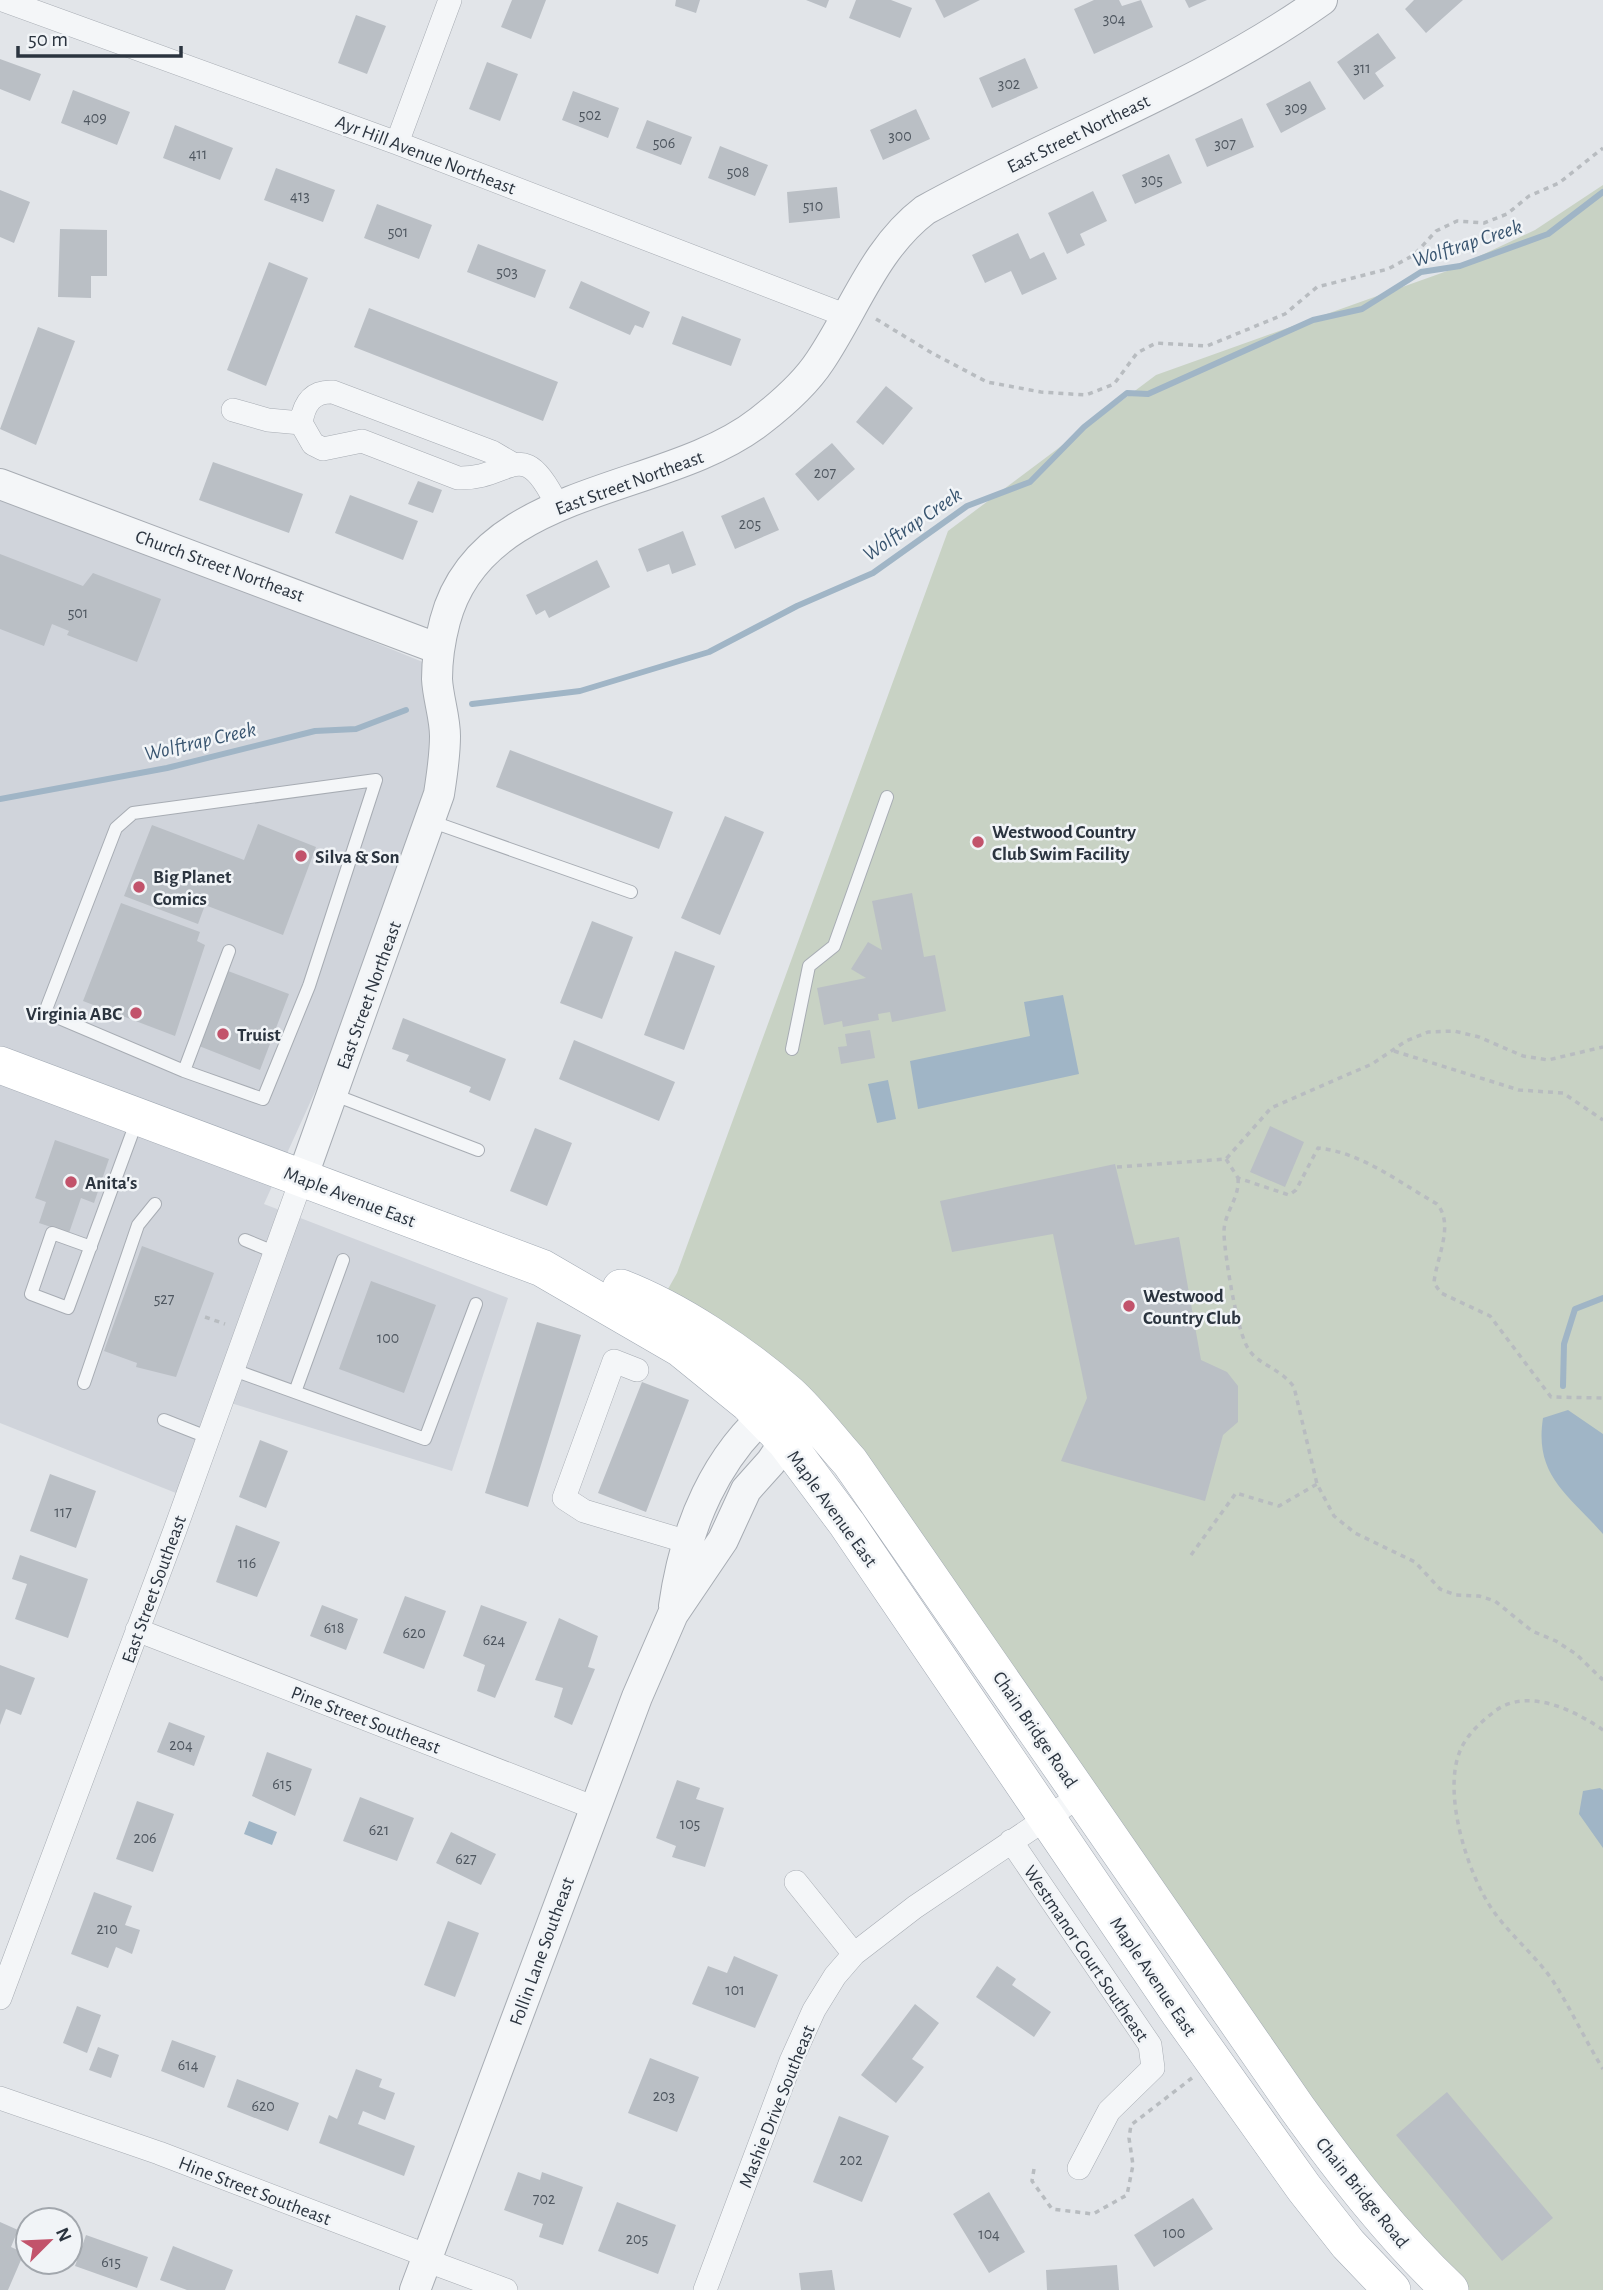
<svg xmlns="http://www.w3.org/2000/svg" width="1603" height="2290" viewBox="0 0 1603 2290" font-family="'Alegreya Sans',sans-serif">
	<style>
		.built { fill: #d0d4db }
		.green { fill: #c8d2c4 }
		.water { fill: #a0b5c6 }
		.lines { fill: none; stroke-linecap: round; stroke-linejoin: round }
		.stream { stroke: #a0b5c6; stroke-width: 6 }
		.building { fill: #babfc5 }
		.service-casing { stroke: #a7acb3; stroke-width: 14 }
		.minor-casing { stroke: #a7acb3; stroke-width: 24 }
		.tertiary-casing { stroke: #a7acb3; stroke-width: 32 }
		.primary-casing { stroke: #a2aab4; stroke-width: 38 }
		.path { stroke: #b8bcc0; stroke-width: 3.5; stroke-dasharray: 5 5; stroke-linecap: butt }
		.service { stroke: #f4f6f8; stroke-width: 12 }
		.minor { stroke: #f4f6f8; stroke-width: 23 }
		.tertiary { stroke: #f4f6f8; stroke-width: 30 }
		.primary { stroke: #fff; stroke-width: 37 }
		.poi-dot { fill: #c2536b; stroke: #f1f4f7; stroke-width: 2.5 }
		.labels { text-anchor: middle; stroke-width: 5; stroke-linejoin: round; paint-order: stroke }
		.number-label { font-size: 16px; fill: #4f5760 }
		.street-label { font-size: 19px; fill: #2b343f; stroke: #f1f4f7 }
		.poi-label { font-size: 19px; font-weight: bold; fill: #2b343f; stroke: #f1f4f7; text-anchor: start }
		.water-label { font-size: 21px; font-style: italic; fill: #395570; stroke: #f1f4f7 }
	</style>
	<rect width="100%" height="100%" fill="#e2e5e9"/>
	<path class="built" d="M0,490L440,669L447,801L264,1204L508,1298L452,1471L221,1400L186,1497L0,1423Z"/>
	<path class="green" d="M1603,185V2290H1451L887,1512L659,1305L677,1273L948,531L1156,375L1450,270L1535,230Z"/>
	<path class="water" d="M1063,995L1079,1074L918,1109L910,1061L1030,1036L1024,1002Z
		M888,1080L896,1119L877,1123L868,1084Z
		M1568,1410L1603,1434V1534C1568,1494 1534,1476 1543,1418Z
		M1600,1788L1603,1790V1848L1579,1814L1583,1791Z
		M249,1821L277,1832L272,1845L244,1834Z"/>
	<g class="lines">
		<path class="stream" d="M472,704L580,691L709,652L797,606L873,573L967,506L1030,482L1084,427L1127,393L1148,394L1313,320L1362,309L1421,272L1460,266L1548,234L1603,192
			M0,799L167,768L315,731L356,729L406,710
			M1563,1386L1564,1344L1575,1309L1603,1298"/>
	</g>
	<path class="building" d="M512,0H546L531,39L501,27Z
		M676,0H700L696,13L675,6Z
		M806,0H829L826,8Z
		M856,0H891L912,8L900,38L849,18Z
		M935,0H980L944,18Z
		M1094,0H1119L1122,6L1141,0L1153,27L1094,54L1074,9Z
		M1185,0H1207L1189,8Z
		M1414,0H1463L1426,33L1405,9Z
		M356,15L386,26L367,74L338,63Z
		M1378,33L1396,58L1375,73L1384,86L1364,100L1337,62Z
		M1025,58L1038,88L992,108L979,78Z
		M0,59L41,74L30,101L0,89Z
		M487,62L518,74L500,121L469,109Z
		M1310,81L1326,109L1281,133L1266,104Z
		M73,90L130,112L117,145L61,123Z
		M573,91L619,108L608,138L562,120Z
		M916,109L930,139L883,160L870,130Z
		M1242,118L1254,147L1207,167L1195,139Z
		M647,120L692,137L681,165L636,148Z
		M175,125L233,148L220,180L163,158Z
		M720,146L768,165L755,196L708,178Z
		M1169,154L1182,183L1135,204L1122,175Z
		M276,168L335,190L323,222L264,200Z
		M837,187L840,218L789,223L787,192Z
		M0,190L30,202L14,243L0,237Z
		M1093,191L1107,221L1080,234L1085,245L1067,254L1048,213Z
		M377,204L432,225L419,259L364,238Z
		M60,229L107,230V276H91V298L58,297Z
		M1018,233L1030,259L1044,252L1057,279L1022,295L1011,271L985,283L972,255Z
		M478,244L546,270L535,298L467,272Z
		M269,262L308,278L266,386L227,370Z
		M581,281L650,312L643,328L635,325L630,335L569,308Z
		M369,308L558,382L543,421L354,347Z
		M682,316L741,339L731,366L672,344Z
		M38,327L75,341L36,445L0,429Z
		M886,386L913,408L883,445L856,422Z
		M832,443L855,469L818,501L795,474Z
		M213,462L303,494L289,533L199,500Z
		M418,481L442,490L433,513L408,504Z
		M350,495L418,521L403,560L335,533Z
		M764,497L779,530L735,549L721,516Z
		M683,531L696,565L672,574L669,564L647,572L638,549Z
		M0,554L83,586L93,573L161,599L137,662L67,635L69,631L52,624L44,646L0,629Z
		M597,560L610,587L549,618L545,610L536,615L526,595Z
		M510,750L673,812L659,849L496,787Z
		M725,816L764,832L720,935L681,918Z
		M258,824L316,847L283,935L205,905L198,924L124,896L152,825L244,860Z
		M912,893L924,957L935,955L946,1011L892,1022L890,1012L878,1014L879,1020L843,1027L842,1021L824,1025L817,988L866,978L851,969L868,942L882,950L872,901Z
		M121,903L200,932L197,941L205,945L175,1036L83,1001Z
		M592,921L633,937L602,1019L560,1003Z
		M675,951L715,966L684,1050L644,1035Z
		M228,971L289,994L260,1070L199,1046Z
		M403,1018L506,1059L490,1101L469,1092L471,1087L406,1061L409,1055L392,1049Z
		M870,1030L875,1058L841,1064L838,1047L847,1046L845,1034Z
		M574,1040L675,1082L659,1121L559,1079Z
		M1270,1126L1304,1142L1285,1187L1250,1172Z
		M535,1128L572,1143L547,1206L510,1191Z
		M55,1140L109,1159L94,1203L81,1198L69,1233L39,1223L46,1202L35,1198Z
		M1115,1164L1135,1245L1179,1237L1201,1360L1227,1372L1238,1386V1422L1223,1435L1205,1501L1061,1461L1087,1398L1053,1234L952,1252L940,1201Z
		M142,1246L214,1273L176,1377L136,1367L137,1363L104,1351Z
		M371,1281L436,1305L404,1393L339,1369Z
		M537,1322L581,1335L528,1507L485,1493Z
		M642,1382L689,1400L646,1512L598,1493Z
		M260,1440L288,1451L266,1508L239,1497Z
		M50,1474L96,1491L76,1548L30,1531Z
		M236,1525L280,1542L257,1597L216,1582Z
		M20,1555L88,1579L68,1638L15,1619L27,1584L12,1579Z
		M405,1596L446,1611L424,1669L383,1653Z
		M322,1605L358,1619L346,1650L310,1636Z
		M481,1605L527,1622L495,1698L477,1691L485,1665L463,1656Z
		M559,1618L598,1636L588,1667L595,1669L572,1725L554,1717L563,1688L535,1680Z
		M0,1665L35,1678L21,1715L6,1709L0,1725Z
		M169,1722L205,1736L194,1766L157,1752Z
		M267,1752L312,1769L295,1816L252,1796Z
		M677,1780L700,1788L696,1799L724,1808L705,1867L672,1857L676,1846L656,1838Z
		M360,1797L414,1818L397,1861L343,1841Z
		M137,1801L174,1814L153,1872L116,1859Z
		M451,1832L496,1854L481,1885L436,1863Z
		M94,1892L132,1906L125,1925L140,1930L132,1954L116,1947L108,1968L71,1954Z
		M448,1921L479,1933L455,1997L424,1985Z
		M734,1956L778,1975L755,2028L692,2004L708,1966L727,1973Z
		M997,1966L1016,1979L1012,1985L1051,2012L1034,2037L976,1997Z
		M915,2004L939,2023L912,2059L924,2067L896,2103L861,2075Z
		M77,2006L101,2015L87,2053L63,2043Z
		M172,2040L216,2056L204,2088L161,2071Z
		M98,2047L119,2055L111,2078L89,2070Z
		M650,2058L699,2077L677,2132L628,2113Z
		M356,2069L382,2079L379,2087L395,2093L385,2120L363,2111L358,2124L415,2146L404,2176L319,2143L329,2115L337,2119Z
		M237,2079L299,2103L288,2131L227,2107Z
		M1447,2092L1553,2218L1502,2261L1396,2135Z
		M839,2116L889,2136L862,2202L813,2182Z
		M518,2172L540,2180L542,2172L583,2187L563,2245L539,2237L543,2224L504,2210Z
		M989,2192L1025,2252L989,2273L953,2214Z
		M1193,2198L1213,2229L1154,2267L1134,2235Z
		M617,2202L676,2225L658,2274L598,2251Z
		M0,2222L18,2230L11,2247L24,2253L8,2290H0Z
		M86,2235L148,2257L137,2288L75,2266Z
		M173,2246L233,2270L225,2290H187L160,2280Z
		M1117,2265L1119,2290H1047L1046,2270Z
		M832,2270L835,2290H801L799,2273Z"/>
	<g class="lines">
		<defs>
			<path id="service" d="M376,780L309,986L263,1099L184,1071L45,1012L116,828L133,813Z
				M430,821L631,892
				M792,1049L809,966L834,946L887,797
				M184,1071L229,951
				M332,1094L478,1150
				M245,1240L274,1252
				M91,1247L52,1233L31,1294L68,1308L137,1120
				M231,1369L425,1439L476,1304
				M84,1383L138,1225L155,1204
				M295,1392L343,1260
				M164,1420L207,1437"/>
			<path id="minor" d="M3,0L397,143L847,316
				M397,143L450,0
				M233,410L268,420L301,423
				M301,423L313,444L323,449L362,441L458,478C511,480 522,431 558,507
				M301,423C304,404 312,391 333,392L492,452L511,463
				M637,1370L614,1361L564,1498L584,1511L688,1542
				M137,1630L595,1808
				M1011,1841L1150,2045L1153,2068L1109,2111L1079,2168
				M796,1882L854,1954
				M0,1998L175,1530L302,1178
				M0,2098L159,2153L428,2256L436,2264L506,2290
				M705,2290L791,2061L814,2010L835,1976L854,1954L915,1907L1081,1795"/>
			<path id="tertiary" d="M0,484L439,649
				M302,1178L439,794C442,775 445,756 445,736C445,717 438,698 437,679C437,659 440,640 445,621C481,484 666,495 760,421C782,404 805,384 820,361C855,309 874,249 925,210C1055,138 1200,87 1322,0
				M674,1606C685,1529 715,1453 778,1404
				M415,2290L637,1697L673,1614L723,1540L746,1490L771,1462L785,1441L787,1420"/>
			<path id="primary" d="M0,1065L542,1268L680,1348L749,1404L785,1441L847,1524L1180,2014L1304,2188L1348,2244L1392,2290
				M621,1288C678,1310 742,1353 789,1394C811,1414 830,1440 850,1462L1297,2108C1344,2173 1392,2235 1450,2290"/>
		</defs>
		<use href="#service" class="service-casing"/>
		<use href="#minor" class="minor-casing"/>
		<use href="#tertiary" class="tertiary-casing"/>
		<use href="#primary" class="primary-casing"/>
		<path class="path" d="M876,319L932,353L987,382L1041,392L1086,395L1114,384L1137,353L1156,343L1207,346L1285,314L1317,287L1388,269L1414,255L1436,231L1457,221L1484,223L1507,214L1529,196L1559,183L1603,148
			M1394,1051L1519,1090L1563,1093L1603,1120
			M1226,1159L1238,1178L1289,1195L1296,1190L1318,1148C1361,1152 1400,1183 1437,1204C1455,1225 1436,1258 1434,1283L1441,1293L1490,1316L1551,1397L1603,1398
			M1117,1167L1226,1159L1271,1108L1372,1064L1406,1041L1428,1032L1454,1031L1479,1037L1523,1056L1548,1060L1603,1047
			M1238,1178C1240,1199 1223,1213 1224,1234C1225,1257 1237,1333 1249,1350C1259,1365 1280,1368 1294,1387L1317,1484L1334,1516L1355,1533L1415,1562L1440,1589L1456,1595L1479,1596L1495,1601L1532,1631L1556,1641L1576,1654L1603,1680
			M205,1317L225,1324
			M1191,1555L1236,1493L1279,1506L1317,1484
			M1603,1730C1574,1710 1528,1687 1495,1711C1481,1722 1467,1734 1460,1751C1442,1794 1468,1876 1494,1912C1512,1937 1536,1956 1553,1981C1571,2009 1585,2040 1603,2069
			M1034,2169L1032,2181L1052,2209L1093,2214L1127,2195L1133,2165L1129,2138L1131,2125L1192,2078"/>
		<use href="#service" class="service"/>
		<use href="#minor" class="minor"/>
		<use href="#tertiary" class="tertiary"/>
		<use href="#primary" class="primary"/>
	</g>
	<g class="poi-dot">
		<circle cx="978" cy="842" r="7"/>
		<circle cx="301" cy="856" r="7"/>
		<circle cx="139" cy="887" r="7"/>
		<circle cx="136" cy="1013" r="7"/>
		<circle cx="223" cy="1034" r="7"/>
		<circle cx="71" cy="1182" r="7"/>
		<circle cx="1129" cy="1306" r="7"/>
	</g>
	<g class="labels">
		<g class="number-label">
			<text x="1114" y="24">304</text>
			<text x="1362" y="73">311</text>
			<text x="1009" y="89">302</text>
			<text x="1296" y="113">309</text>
			<text x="590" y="120">502</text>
			<text x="95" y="123">409</text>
			<text x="900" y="141">300</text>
			<text x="664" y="148">506</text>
			<text x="1225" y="149">307</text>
			<text x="198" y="159">411</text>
			<text x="738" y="177">508</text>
			<text x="1152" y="185">305</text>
			<text x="300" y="201">413</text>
			<text x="813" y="211">510</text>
			<text x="398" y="237">501</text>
			<text x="507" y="277">503</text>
			<text x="825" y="478">207</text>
			<text x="750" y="529">205</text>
			<text x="78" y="618">501</text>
			<text x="164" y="1304">527</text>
			<text x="388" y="1343">100</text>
			<text x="63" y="1517">117</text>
			<text x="247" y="1568">116</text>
			<text x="334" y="1633">618</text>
			<text x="414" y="1638">620</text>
			<text x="494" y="1645">624</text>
			<text x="181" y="1750">204</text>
			<text x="282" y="1789">615</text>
			<text x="690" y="1829">105</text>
			<text x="379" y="1835">621</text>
			<text x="145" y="1843">206</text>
			<text x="466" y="1864">627</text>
			<text x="107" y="1934">210</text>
			<text x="735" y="1995">101</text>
			<text x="188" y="2070">614</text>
			<text x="664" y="2101">203</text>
			<text x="263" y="2111">620</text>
			<text x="851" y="2165">202</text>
			<text x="544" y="2204">702</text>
			<text x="1174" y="2238">100</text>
			<text x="989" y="2239">104</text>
			<text x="637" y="2244">205</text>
			<text x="111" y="2267">615</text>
		</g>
		<g class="street-label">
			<text transform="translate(1078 133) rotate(-26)" y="7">East Street Northeast</text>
			<text transform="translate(426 154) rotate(21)" y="7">Ayr Hill Avenue Northeast</text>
			<text transform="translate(629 482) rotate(-20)" y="7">East Street Northeast</text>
			<text transform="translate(220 565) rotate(20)" y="7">Church Street Northeast</text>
			<text transform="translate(368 995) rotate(-70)" y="7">East Street Northeast</text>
			<text transform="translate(350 1196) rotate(21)" y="7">Maple Avenue East</text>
			<text transform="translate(833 1508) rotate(54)" y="7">Maple Avenue East</text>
			<text transform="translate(153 1589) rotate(-70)" y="7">East Street Southeast</text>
			<text transform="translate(366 1719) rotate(21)" y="7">Pine Street Southeast</text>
			<text transform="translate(1036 1729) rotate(56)" y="7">Chain Bridge Road</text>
			<text transform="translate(541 1951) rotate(-70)" y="7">Follin Lane Southeast</text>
			<text transform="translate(1087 1953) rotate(56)" y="7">Westmanor Court Southeast</text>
			<text transform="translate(1154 1976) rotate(56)" y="7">Maple Avenue East</text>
			<text transform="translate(776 2106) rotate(-68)" y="7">Mashie Drive Southeast</text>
			<text transform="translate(255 2190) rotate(21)" y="7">Hine Street Southeast</text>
			<text transform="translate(1363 2192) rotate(51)" y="7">Chain Bridge Road</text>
		</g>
		<g class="poi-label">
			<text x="992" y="838">Westwood Country<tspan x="992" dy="22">Club Swim Facility</tspan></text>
			<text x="315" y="863">Silva &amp; Son</text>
			<text x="153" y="883">Big Planet<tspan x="153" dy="22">Comics</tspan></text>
			<text x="122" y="1020" text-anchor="end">Virginia ABC</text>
			<text x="237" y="1041">Truist</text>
			<text x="85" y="1189">Anita's</text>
			<text x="1143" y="1302">Westwood<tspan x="1143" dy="22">Country Club</tspan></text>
		</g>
		<g class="water-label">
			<text transform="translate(1467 243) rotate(-18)" y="7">Wolftrap Creek</text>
			<text transform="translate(912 524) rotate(-34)" y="7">Wolftrap Creek</text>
			<text transform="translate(200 741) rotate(-13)" y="7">Wolftrap Creek</text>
		</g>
	</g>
	<g transform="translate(49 2241) rotate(66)"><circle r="33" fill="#f1f4f7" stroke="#a2a7ad" stroke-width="2"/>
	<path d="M0-5L12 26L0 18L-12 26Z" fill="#c2536b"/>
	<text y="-10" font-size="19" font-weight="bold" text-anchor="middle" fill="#2b343f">N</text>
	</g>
	<path d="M18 46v10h163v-10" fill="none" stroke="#2b343f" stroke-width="3.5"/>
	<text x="28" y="46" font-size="21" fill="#2b343f" stroke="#f1f4f7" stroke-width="5" paint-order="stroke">50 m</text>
</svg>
